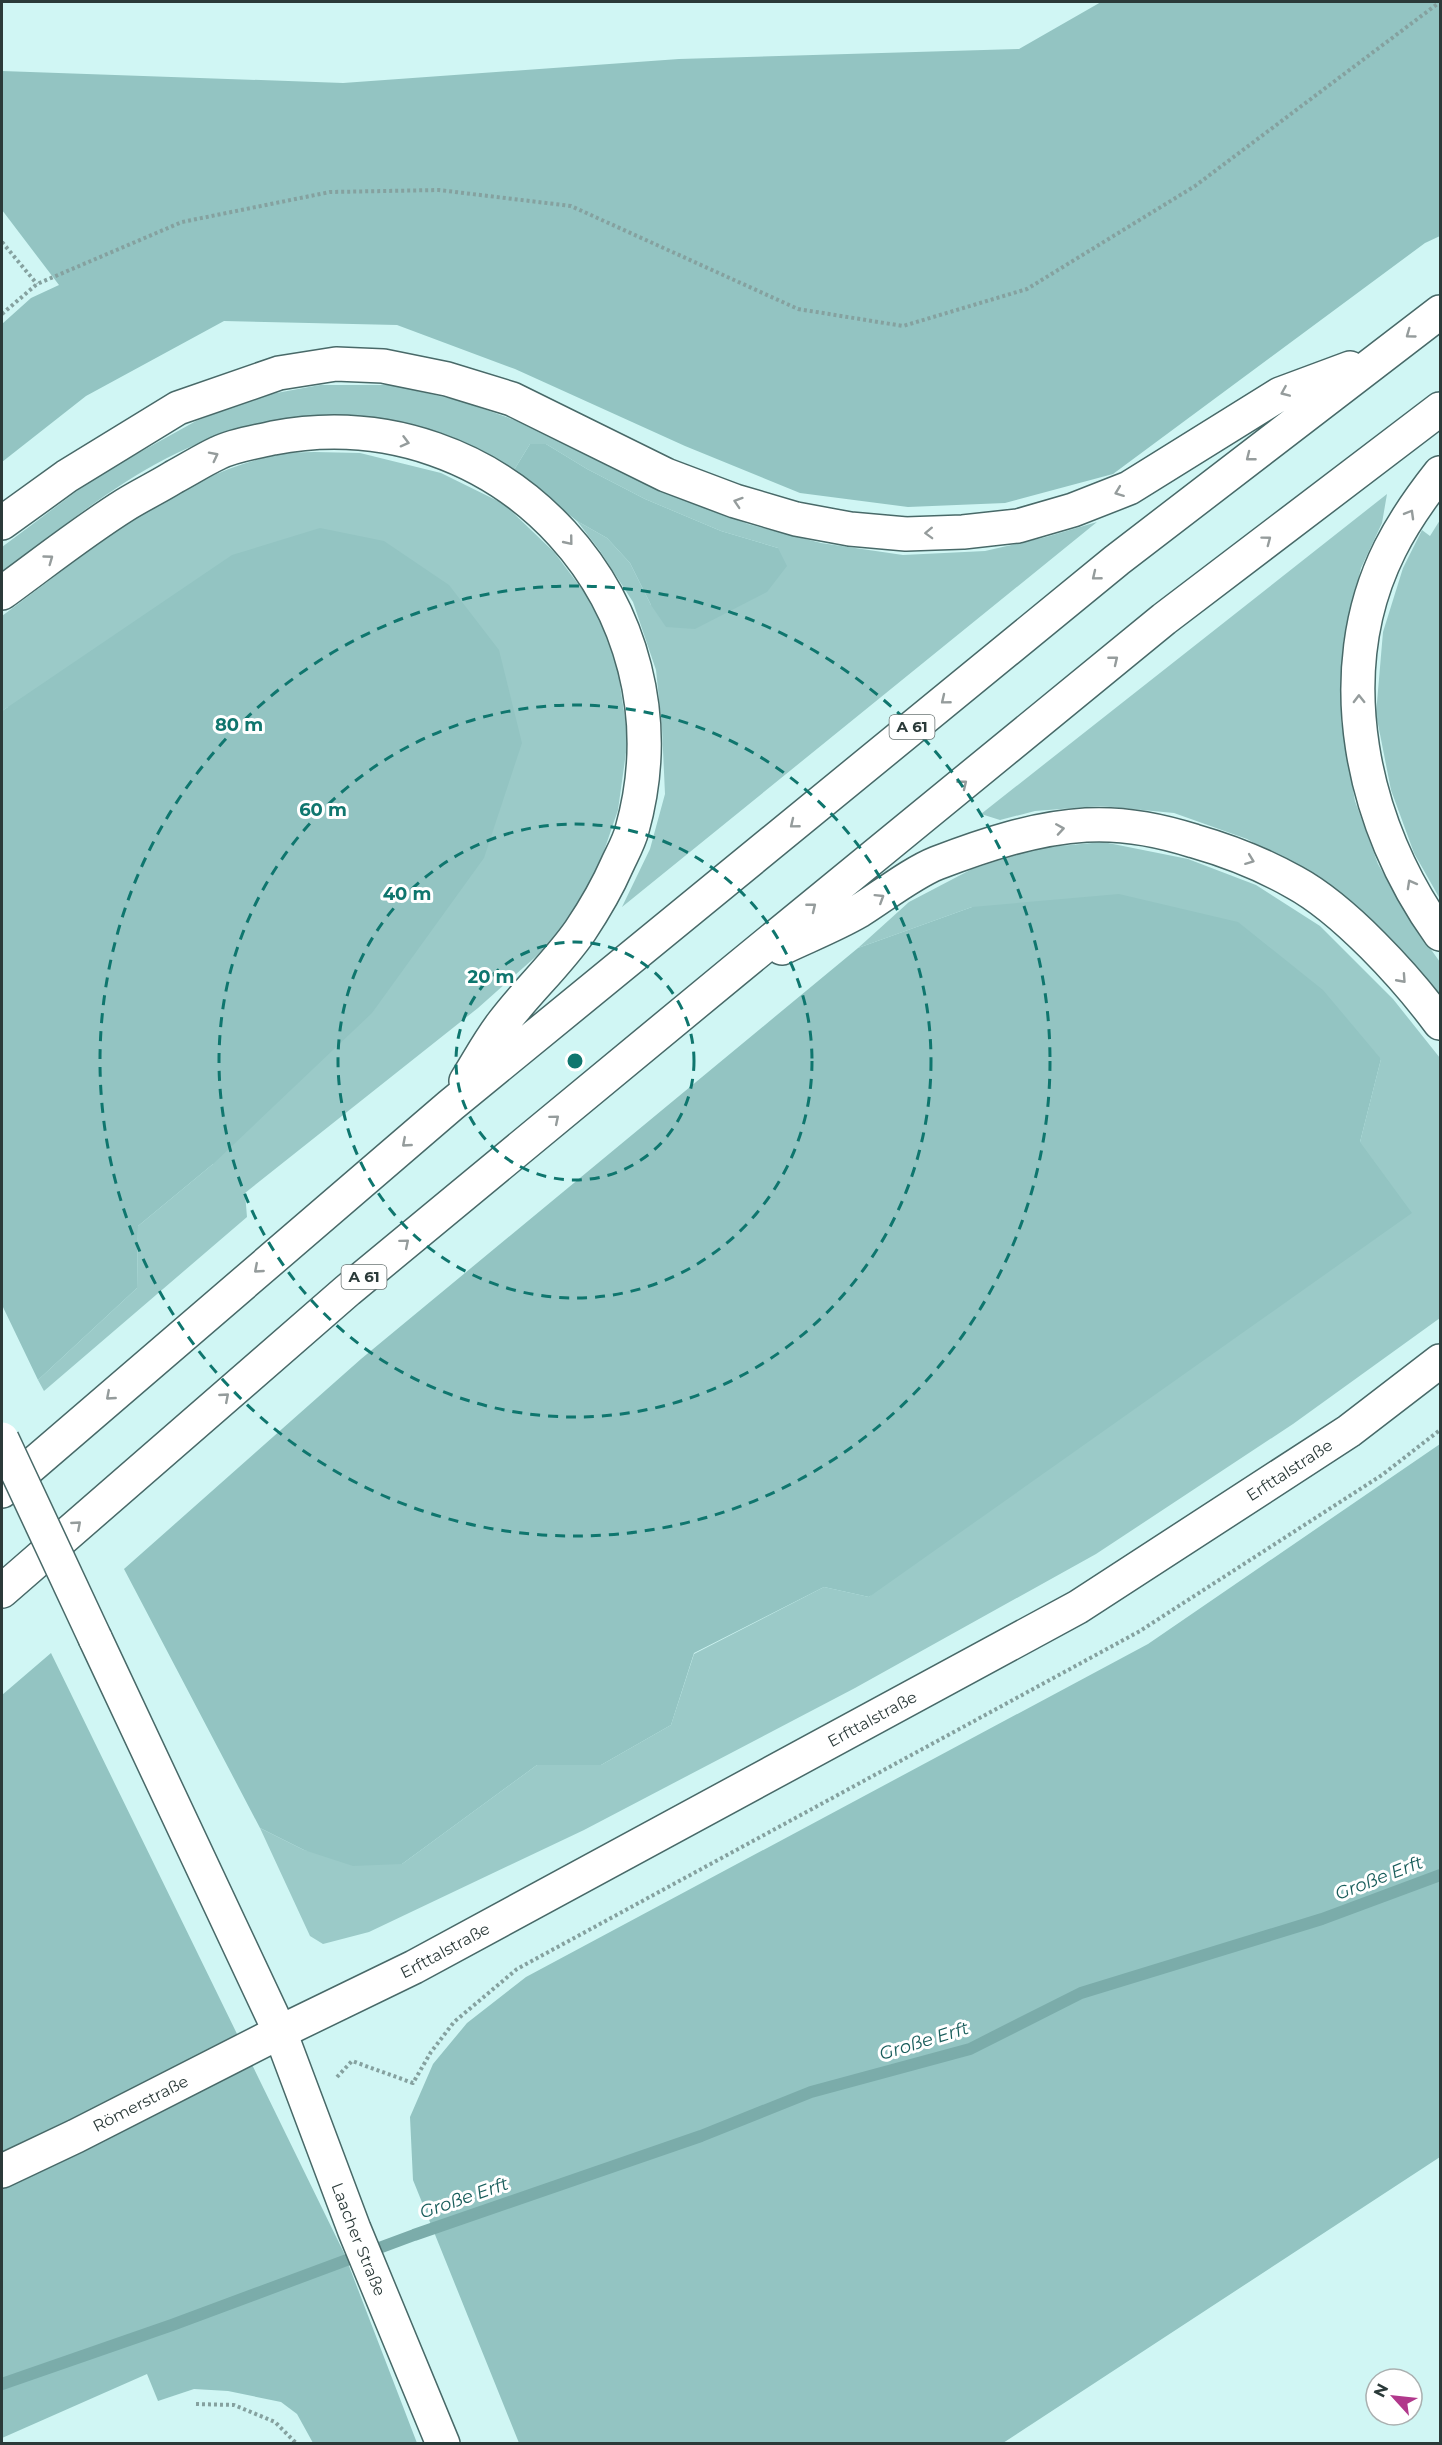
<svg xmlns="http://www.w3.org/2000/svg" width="1442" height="2445" viewBox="0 0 1442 2445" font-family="Montserrat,sans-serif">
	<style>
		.green { fill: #9bcac8 }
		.forest { fill: #93c4c2 }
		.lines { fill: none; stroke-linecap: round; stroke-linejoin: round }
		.stream { stroke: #7bacaa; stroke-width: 12 }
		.minor-casing { stroke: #486968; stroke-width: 36 }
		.major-casing { stroke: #486968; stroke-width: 36 }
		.highway-casing { stroke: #486968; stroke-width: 36 }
		.path { stroke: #85a19f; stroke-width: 4; stroke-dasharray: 3 3; stroke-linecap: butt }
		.minor { stroke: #fff; stroke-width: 33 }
		.major { stroke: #fff; stroke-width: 33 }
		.highway { stroke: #fff; stroke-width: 33 }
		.major-bridge-casing { stroke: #486968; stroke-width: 36; stroke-linecap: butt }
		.major-bridge { stroke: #fff; stroke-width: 33 }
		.oneway { stroke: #959c9c }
		.ring { fill: none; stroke: #0f766e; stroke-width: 3; stroke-dasharray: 10 8 }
		.labels { text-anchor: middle; stroke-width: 6; stroke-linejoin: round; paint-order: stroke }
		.shield { fill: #fff; stroke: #6b7574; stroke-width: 1.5 }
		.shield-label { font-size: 15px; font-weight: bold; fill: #2b3a39 }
		.street-label { font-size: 16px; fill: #2b3a39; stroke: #fff }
		.water-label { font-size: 18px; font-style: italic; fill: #185d5b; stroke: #fff }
		.centre { fill: #0f766e; stroke: #fff; stroke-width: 3 }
		.ring-label { font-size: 18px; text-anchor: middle; font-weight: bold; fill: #0f766e; stroke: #fff; stroke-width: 6; stroke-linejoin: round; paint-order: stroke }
	</style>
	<rect width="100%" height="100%" fill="#d0f6f4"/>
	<path class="green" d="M320,385H391L461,401L526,424L679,497L748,524L821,543L903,555L985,551L1046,537L1097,522L622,907L650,849L665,794L662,728L656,670L633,602L600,551L577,521L607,538L630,563L651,605L778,548L721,531L645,499L587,469L546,444H530L514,470C494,459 474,446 454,438C444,434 433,432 423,429C338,406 245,418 167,458C107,489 55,533 2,572V547L97,476L196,421L260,396Z
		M360,453L441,473L504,504L554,552L600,613L618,672L628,738L618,810L594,880L559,936L478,1008L245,1193L247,1217L44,1391L38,1380L137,1288L138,1226L213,1164L8,707L2,711V616C82,557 178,474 277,455C302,450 334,453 360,453Z
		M1387,494L1382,523L1361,568L1343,643L1341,720L1355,801L1378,864L1409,919L1440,962V997L1320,879L1247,839L1174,813L1100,806L1035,811L1000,820L981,814Z
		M1440,520V899L1414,853L1391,790L1376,714L1383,632L1403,568L1422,530L1430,536Z
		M1103,842L1188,859L1256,885L1320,926L1393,999L1440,1058V1318L1293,1424L1096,1554L855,1688L584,1830L369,1932L323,1944L310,1936L260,1828L304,1850L402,1864L537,1765H601L671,1725L694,1654L824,1587L869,1597L1360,1142L1381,1059L972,907L858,948L909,902L972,869L1038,848Z"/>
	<path class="forest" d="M1101,2H1440V236L1425,243L1113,474L1005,503L908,507L800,493L685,446L515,369L397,325L224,321L86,396L2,462V324L31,298L59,285L2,210V71L343,83L679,59L1019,49Z
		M530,444H546L587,469L645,499L721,531L778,548L787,566L767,592L695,629L666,627L651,605L630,563L607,538L577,521L514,470Z
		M320,528L384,541L449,585L499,650L522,743L484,858L372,1013L213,1164L138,1226L137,1288L38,1380L2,1305V711L232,555Z
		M1119,894L1238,922L1323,990L1381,1059L1360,1142L1412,1213L869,1597L824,1587L694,1653L671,1725L601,1765H537L402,1864L353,1866L304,1850L260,1828L124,1569L361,1359L858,948L972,907Z
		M1440,1444V2157L1003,2443H519L413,2180L410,2117L433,2064L467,2023L526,1977L1148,1644Z
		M51,1653L344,2253L417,2443H313L297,2414L281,2402L228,2391L194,2389L158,2401L147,2374L2,2438V1695Z"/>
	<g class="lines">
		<path class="stream" d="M2,2384L172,2325L414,2235L701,2136L811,2092L970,2049L1081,1993L1322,1919L1440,1875"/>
		<defs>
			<g id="minor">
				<path id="s1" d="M2,2171L76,2136L280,2032"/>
			</g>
			<g id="major">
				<path id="s2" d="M95,1638L280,2032L354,2229L443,2444"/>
				<path id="s3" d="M280,2032L414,1967L1078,1607L1349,1431L1440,1361"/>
			</g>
			<path id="highway" d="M1440,473C1421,497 1404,521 1390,549C1328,673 1362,826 1440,934
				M2,523L67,476L178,408L279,373L336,364L383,366L447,379L512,399L666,475L735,501L796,519L850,529L906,534L963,532L1018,526L1073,510L1129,488L1280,394L1350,368
				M2,593C42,564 82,532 125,505C141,495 158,487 174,477C189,469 203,460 218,453C234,445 256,442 273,438C502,394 695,606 632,830C629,842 622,854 617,865C607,888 594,910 580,931C557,964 527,991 503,1023C489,1041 478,1062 466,1081
				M782,948C807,936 835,925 859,911C883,896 912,873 937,863C984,845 1035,828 1086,825C1122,823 1160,830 1194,841C1229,851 1262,864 1294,882C1344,909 1406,977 1440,1023
				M2,1491L451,1105L1117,560L1440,312
				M2,1591L348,1290L734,971L1164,619L1440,409"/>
		</defs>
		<use href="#minor" class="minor-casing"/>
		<use href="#major" class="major-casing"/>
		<use href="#highway" class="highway-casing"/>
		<path class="path" d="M2,242L37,284
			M2,314L37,284L182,222L330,192L439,190L571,206L798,309L903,326L1027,289L1195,186L1440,2
			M337,2077L352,2061L413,2083L431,2052L454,2022L517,1969L1140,1631L1382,1475L1440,1430
			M196,2404L234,2405L275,2422L297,2444"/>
		<use href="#minor" class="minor"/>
		<use href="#major" class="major"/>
		<use href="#highway" class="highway"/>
		<defs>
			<path id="major-bridge" d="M2,1439L95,1638"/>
		</defs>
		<use href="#major-bridge" class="major-bridge-casing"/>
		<use href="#major-bridge" class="major-bridge"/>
	</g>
	<defs><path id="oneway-chevron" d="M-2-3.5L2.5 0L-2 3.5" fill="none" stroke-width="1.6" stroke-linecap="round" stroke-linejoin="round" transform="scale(1.5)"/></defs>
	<g class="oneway">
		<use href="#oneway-chevron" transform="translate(1410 334) rotate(144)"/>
		<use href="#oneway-chevron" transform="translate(1285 392) rotate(157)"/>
		<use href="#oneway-chevron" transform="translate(405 442) rotate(15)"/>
		<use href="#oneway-chevron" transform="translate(214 456) rotate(-27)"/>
		<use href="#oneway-chevron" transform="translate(1250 457) rotate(142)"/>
		<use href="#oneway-chevron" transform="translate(1119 492) rotate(159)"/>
		<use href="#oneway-chevron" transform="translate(738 502) rotate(-162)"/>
		<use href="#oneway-chevron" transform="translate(1410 514) rotate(-60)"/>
		<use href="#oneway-chevron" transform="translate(929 533) rotate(178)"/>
		<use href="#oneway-chevron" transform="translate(1267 540) rotate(-37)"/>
		<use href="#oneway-chevron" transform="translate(569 541) rotate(51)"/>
		<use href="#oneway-chevron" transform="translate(49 559) rotate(-36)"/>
		<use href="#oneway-chevron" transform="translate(1096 576) rotate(141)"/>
		<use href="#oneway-chevron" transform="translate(1114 660) rotate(-39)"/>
		<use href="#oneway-chevron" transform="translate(1359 699) rotate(-91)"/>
		<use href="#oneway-chevron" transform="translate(945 700) rotate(141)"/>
		<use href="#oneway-chevron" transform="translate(963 784) rotate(-39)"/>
		<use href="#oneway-chevron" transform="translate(794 824) rotate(141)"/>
		<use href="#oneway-chevron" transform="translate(1060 829) rotate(-9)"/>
		<use href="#oneway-chevron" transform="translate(1250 860) rotate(21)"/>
		<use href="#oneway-chevron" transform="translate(1411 884) rotate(-119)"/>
		<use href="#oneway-chevron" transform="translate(880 898) rotate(-32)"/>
		<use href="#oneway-chevron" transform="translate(812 907) rotate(-39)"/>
		<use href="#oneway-chevron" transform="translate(1402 979) rotate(48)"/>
		<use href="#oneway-chevron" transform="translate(555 1119) rotate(-40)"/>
		<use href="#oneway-chevron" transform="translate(406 1143) rotate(139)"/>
		<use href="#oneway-chevron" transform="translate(405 1243) rotate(-40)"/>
		<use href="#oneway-chevron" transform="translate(258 1269) rotate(139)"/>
		<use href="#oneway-chevron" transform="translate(110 1396) rotate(139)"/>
		<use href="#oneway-chevron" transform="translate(225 1397) rotate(-41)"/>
		<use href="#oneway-chevron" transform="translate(77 1525) rotate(-41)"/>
	</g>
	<g class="ring">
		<circle cx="575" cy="1061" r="119"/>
		<circle cx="575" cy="1061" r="237"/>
		<circle cx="575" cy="1061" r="356"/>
		<circle cx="575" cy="1061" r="475"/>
	</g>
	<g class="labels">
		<g class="shield">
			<rect x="889.5" y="715" width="45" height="24" rx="4.5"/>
			<rect x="341.5" y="1265" width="45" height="24" rx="4.5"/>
		</g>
		<g class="shield-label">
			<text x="912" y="732">A 61</text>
			<text x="364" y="1282">A 61</text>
		</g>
		<g class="street-label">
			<text dy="6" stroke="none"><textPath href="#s3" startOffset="1156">Erfttalstraße</textPath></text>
			<text dy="6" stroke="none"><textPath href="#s3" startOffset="670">Erfttalstraße</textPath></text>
			<text dy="6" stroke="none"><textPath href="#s3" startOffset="184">Erfttalstraße</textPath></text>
			<text dy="6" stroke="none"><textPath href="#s1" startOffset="154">Römerstraße</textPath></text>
			<text dy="6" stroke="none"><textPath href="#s2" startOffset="657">Laacher Straße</textPath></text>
		</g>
		<g class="water-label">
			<text transform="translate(1379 1878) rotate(-21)" y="6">Große Erft</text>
			<text transform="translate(924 2041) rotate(-17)" y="6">Große Erft</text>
			<text transform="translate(464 2198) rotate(-19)" y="6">Große Erft</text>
		</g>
	</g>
	<circle cx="575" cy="1061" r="9" class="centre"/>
	<g class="ring-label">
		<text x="239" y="731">80 m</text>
		<text x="323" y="816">60 m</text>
		<text x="407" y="900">40 m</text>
		<text x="491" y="983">20 m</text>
	</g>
	<rect width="1442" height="2445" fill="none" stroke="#2b3a39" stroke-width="6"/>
	<g transform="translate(1394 2397) rotate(297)"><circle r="28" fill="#ffffff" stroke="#aab0b0" stroke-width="1.5"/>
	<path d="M0-4.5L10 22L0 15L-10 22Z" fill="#b1388b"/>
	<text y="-9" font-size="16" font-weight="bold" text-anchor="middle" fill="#2b3a39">N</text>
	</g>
</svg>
